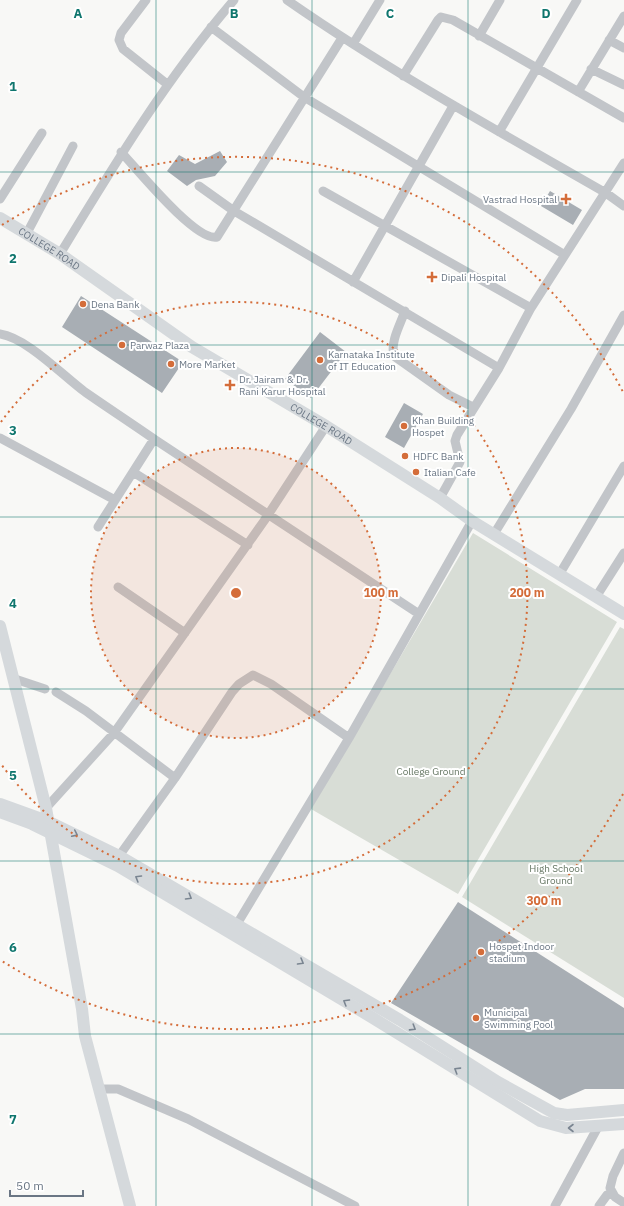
<svg xmlns="http://www.w3.org/2000/svg" width="624" height="1206" viewBox="0 0 624 1206" font-family="'IBM Plex Sans',sans-serif">
	<style>
		.green { fill: #d8ddd6 }
		.building { fill: #a8aeb4 }
		.lines { fill: none; stroke-linecap: round; stroke-linejoin: round }
		.street { stroke: #c2c5c9; stroke-width: 9 }
		.secondary { stroke: #d5d9dc; stroke-width: 12 }
		.oneway { stroke: #7a8591 }
		.grid { fill: none; stroke: #0f766e; stroke-width: 1; stroke-opacity: 0.55 }
		.ring { fill: none; stroke: #d46d3a; stroke-width: 2; stroke-dasharray: 2 4 }
		.poi-dot { fill: #d46d3a; stroke: #fff; stroke-width: 1.5 }
		.labels { text-anchor: middle; stroke-width: 4; stroke-linejoin: round; paint-order: stroke }
		.poi-label { font-size: 10px; fill: #6a7684; stroke: #fff; text-anchor: start }
		.street-label { font-size: 10px; fill: #6a7684; stroke: #fff }
		.park-label { font-size: 10px; fill: #667764; stroke: #fff }
		.grid-label { font-size: 13px; text-anchor: middle; font-weight: bold; fill: #0f766e; stroke: #fff; stroke-width: 4; stroke-linejoin: round; paint-order: stroke }
		.centre { fill: #d46d3a; stroke: #fff; stroke-width: 2 }
		.ring-label { font-size: 12px; text-anchor: middle; font-weight: bold; fill: #d46d3a; stroke: #fff; stroke-width: 4; stroke-linejoin: round; paint-order: stroke }
	</style>
	<rect width="100%" height="100%" fill="#f8f8f6"/>
	<path class="green" d="M473,533L617,622L458,894L311,809Z
		M620,627L624,629V998L462,897Z"/>
	<path class="building" d="M220,151L227,162L215,176L196,180L187,186L167,171L179,155L195,164Z
		M550,191L582,210L573,225L541,206Z
		M81,296L183,362L162,393L62,327Z
		M320,332L346,352L311,398L285,379Z
		M404,403L423,414L404,448L385,437Z
		M458,902L624,1008V1089H585L560,1100L391,1003Z"/>
	<g class="lines">
		<path class="street" d="M146,0L121,33L119,40L123,49L167,84
			M287,0C389,71 498,131 606,193L624,206
			M211,27L304,97L565,255
			M479,36L500,0
			M609,40L624,48
			M353,44L380,0
			M591,69L624,85
			M403,76L438,20L441,17L453,20L624,118
			M578,92L624,16
			M499,132L577,0
			M121,152C137,169 196,242 217,237L342,38
			M199,186L234,211L499,368
			M323,191L531,308
			M0,199L42,133
			M27,233L73,146
			M60,254C114,165 166,79 234,0
			M353,282L453,106
			M405,311C400,325 390,342 394,356L449,395L473,407
			M0,334C27,338 62,375 85,392C108,408 131,423 154,439L98,527
			M0,438L115,500
			M154,439L419,614
			M133,472L248,545
			M440,498L460,462L455,441L457,435L499,368L531,308L624,163
			M494,534L571,409L624,315
			M559,575L624,466
			M118,587L185,633
			M596,597L624,553
			M15,679L45,689
			M56,692L86,711L175,778
			M46,808L114,733L264,521L326,426
			M119,856L175,778L232,692L239,684L253,675L271,684L349,738
			M234,929L349,738L472,521
			M100,1089H118L188,1119L355,1206
			M624,1153L613,1176L610,1188L615,1197L624,1203
			M555,1206L599,1125
			M599,1206L607,1195"/>
		<g class="secondary">
			<path id="s1" d="M0,218L60,254L192,347L326,426L440,498L472,521L624,614"/>
			<path d="M0,626L46,808L82,1009L85,1036L130,1206"/>
			<path d="M0,804L47,821L119,856L400,1020L498,1082L554,1113L567,1115L624,1110"/>
			<path d="M0,812L32,824L118,866L373,1018L540,1121L566,1128L624,1124"/>
		</g>
	</g>
	<defs><path id="oneway-chevron" d="M-2-3.5L2.5 0L-2 3.5" fill="none" stroke-width="1.6" stroke-linecap="round" stroke-linejoin="round"/></defs>
	<g class="oneway">
		<use href="#oneway-chevron" transform="translate(75 834) rotate(26)"/>
		<use href="#oneway-chevron" transform="translate(138 878) rotate(-149)"/>
		<use href="#oneway-chevron" transform="translate(189 897) rotate(31)"/>
		<use href="#oneway-chevron" transform="translate(301 962) rotate(30)"/>
		<use href="#oneway-chevron" transform="translate(346 1002) rotate(-149)"/>
		<use href="#oneway-chevron" transform="translate(413 1028) rotate(32)"/>
		<use href="#oneway-chevron" transform="translate(457 1070) rotate(-148)"/>
		<use href="#oneway-chevron" transform="translate(571 1128) rotate(180)"/>
	</g>
	<path class="grid" d="M156,0V1206M312,0V1206M468,0V1206M0,172H624M0,345H624M0,517H624M0,689H624M0,861H624M0,1034H624"/>
	<circle cx="236" cy="593" r="145" fill="#d46d3a" fill-opacity=".12"/>
	<g class="ring">
		<circle cx="236" cy="593" r="145"/>
		<path d="M1 422A291 291 0 1 1 1 764"/>
		<path d="M623 794A436 436 0 0 1 2 961M2 225A436 436 0 0 1 623 392"/>
	</g>
	<g class="poi-dot">
		<path d="M564 193h4v4h4v4h-4v4h-4v-4h-4v-4h4z"/>
		<path d="M430 271h4v4h4v4h-4v4h-4v-4h-4v-4h4z"/>
		<circle cx="83" cy="304" r="4"/>
		<circle cx="122" cy="345" r="4"/>
		<circle cx="320" cy="360" r="4"/>
		<circle cx="171" cy="364" r="4"/>
		<path d="M228 379h4v4h4v4h-4v4h-4v-4h-4v-4h4z"/>
		<circle cx="404" cy="426" r="4"/>
		<circle cx="405" cy="456" r="4"/>
		<circle cx="416" cy="472" r="4"/>
		<circle cx="481" cy="952" r="4"/>
		<circle cx="476" cy="1018" r="4"/>
	</g>
	<g class="labels">
		<g class="poi-label">
			<text x="557" y="203" text-anchor="end">Vastrad Hospital</text>
			<text x="441" y="281">Dipali Hospital</text>
			<text x="91" y="308">Dena Bank</text>
			<text x="130" y="349">Parwaz Plaza</text>
			<text x="328" y="358">Karnataka Institute<tspan x="328" dy="12">of IT Education</tspan></text>
			<text x="179" y="368">More Market</text>
			<text x="239" y="383">Dr. Jairam &amp; Dr.<tspan x="239" dy="12">Rani Karur Hospital</tspan></text>
			<text x="412" y="424">Khan Building<tspan x="412" dy="12">Hospet</tspan></text>
			<text x="413" y="460">HDFC Bank</text>
			<text x="424" y="476">Italian Cafe</text>
			<text x="489" y="950">Hospet Indoor<tspan x="489" dy="12">stadium</tspan></text>
			<text x="484" y="1016">Municipal<tspan x="484" dy="12">Swimming Pool</tspan></text>
		</g>
		<g class="street-label">
			<text dy="4" stroke="none"><textPath href="#s1" startOffset="58">COLLEGE ROAD</textPath></text>
			<text dy="4" stroke="none"><textPath href="#s1" startOffset="382">COLLEGE ROAD</textPath></text>
		</g>
		<g class="park-label">
			<text x="431" y="775">College Ground</text>
			<text x="556" y="872">High School<tspan x="556" dy="12">Ground</tspan></text>
		</g>
	</g>
	<g class="grid-label">
		<text x="78" y="18">A</text>
		<text x="234" y="18">B</text>
		<text x="390" y="18">C</text>
		<text x="546" y="18">D</text>
		<text x="13" y="91">1</text>
		<text x="13" y="263">2</text>
		<text x="13" y="435">3</text>
		<text x="13" y="608">4</text>
		<text x="13" y="780">5</text>
		<text x="13" y="952">6</text>
		<text x="13" y="1124">7</text>
	</g>
	<circle cx="236" cy="593" r="6" class="centre"/>
	<g class="ring-label">
		<text x="381" y="597">100 m</text>
		<text x="527" y="597">200 m</text>
		<text x="544" y="905">300 m</text>
	</g>
	<path d="M10 1190v6h73v-6" fill="none" stroke="#6a7684" stroke-width="2"/>
	<text x="16" y="1190" font-size="12" fill="#6a7684" stroke="#ffffff" stroke-width="3" paint-order="stroke">50 m</text>
</svg>
